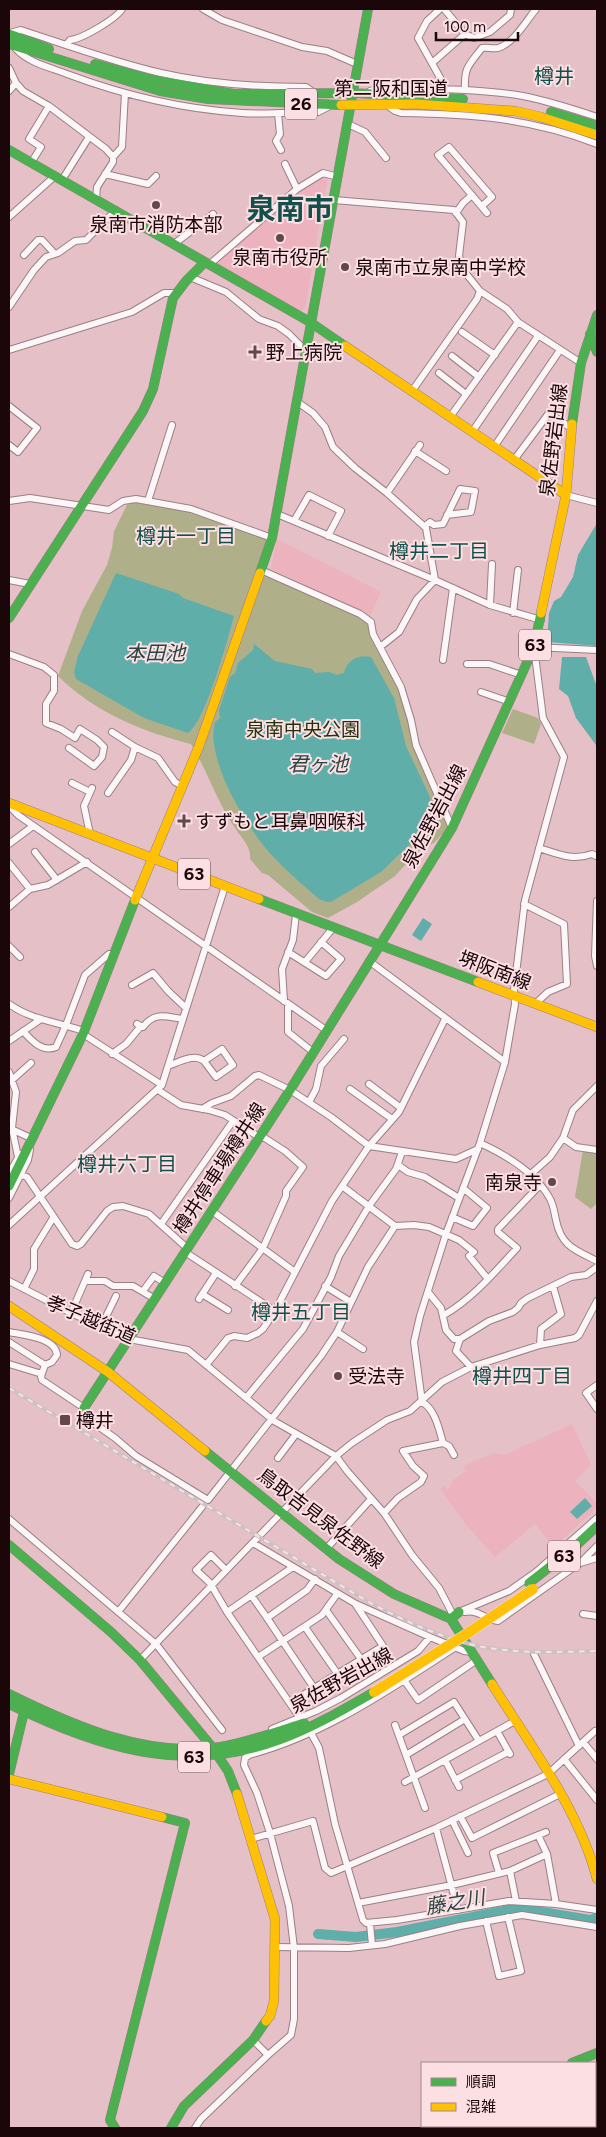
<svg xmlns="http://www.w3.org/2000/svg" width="606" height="2137" viewBox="0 0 606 2137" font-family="Figtree,'Noto Sans JP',sans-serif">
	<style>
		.built { fill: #ecb2bd }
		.green { fill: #afaf89 }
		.water { fill: #5faeaa }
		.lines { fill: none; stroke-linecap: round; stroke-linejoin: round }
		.river { stroke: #5faeaa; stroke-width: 10 }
		.street-casing { stroke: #9b7f84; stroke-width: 8 }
		.fast-casing { stroke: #9b7f84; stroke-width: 10 }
		.slow-casing { stroke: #9b7f84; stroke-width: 10 }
		.street { stroke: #fbf6f7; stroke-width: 6 }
		.fast { stroke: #4caf50; stroke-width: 9 }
		.slow { stroke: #ffc107; stroke-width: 9 }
		.rail-casing { stroke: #ccc2c4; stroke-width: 4 }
		.rail { stroke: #fbdfe3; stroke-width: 2; stroke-dasharray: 5.5; stroke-linecap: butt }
		.slow-bridge-casing { stroke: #f3e3e6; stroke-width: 11; stroke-linecap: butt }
		.slow-bridge { stroke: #ffc107; stroke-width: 10 }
		.poi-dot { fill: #62474c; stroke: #fbdfe3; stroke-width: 2 }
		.labels { text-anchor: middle; stroke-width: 4; stroke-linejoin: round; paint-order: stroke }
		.shield { fill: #fbdfe3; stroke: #5e474b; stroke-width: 1 }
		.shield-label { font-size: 18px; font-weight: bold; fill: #1b060a }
		.street-label { font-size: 19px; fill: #1b060a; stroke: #fbdfe3 }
		.poi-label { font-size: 19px; fill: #1b060a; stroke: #fbdfe3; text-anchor: start }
		.park-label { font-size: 19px; fill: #24330b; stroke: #fbdfe3 }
		.neighbourhood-label { font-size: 20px; fill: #14504b; stroke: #fbdfe3 }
		.water-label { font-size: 20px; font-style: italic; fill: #2a4542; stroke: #fbdfe3 }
		.town-label { font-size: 29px; font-weight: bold; fill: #14504b; stroke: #fbdfe3 }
	</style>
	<rect width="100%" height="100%" fill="#e5c0c7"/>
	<path class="built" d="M322,175L328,178L305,308L299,312L215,262L291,193Z
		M277,539L381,592L370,616L271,569Z
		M572,1424L591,1465L575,1481L597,1503V1508L554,1547L535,1524L495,1557L467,1526L440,1489L444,1486L448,1490L453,1480L466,1471L463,1466L494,1453L505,1455Z"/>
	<path class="green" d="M133,502L187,512L268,539L258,570L365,620L369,623L398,682L411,727L449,827L435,842L417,852L395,876L357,902L328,918L312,912L268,875L262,873L250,859C252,848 241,837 235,828C217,802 208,772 191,744C143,732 94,712 58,676L82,611L107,565L112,548L114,531L128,503Z
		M513,709L538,718L541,724L534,744L502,733Z
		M583,1150L597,1153V1203L591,1209L575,1197Z"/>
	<path class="water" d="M597,523V646L547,642L549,613L554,601L561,597L573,577L578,555Z
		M116,573L179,594L183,598L234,616C228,638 206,721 188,733L144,718L76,679L74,672L78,656Z
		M254,644L275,661L312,669L315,673L329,672L337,675L344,673C347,660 359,654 371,657L394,698L406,746L429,795L435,819V827L409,845L381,872L331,902H327L319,899C302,884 284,869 269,852C245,825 205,758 215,722L220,718L219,710L230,677L235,673L238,663L253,650Z
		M562,657H586L597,687L596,745L576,718L568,696L559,689Z
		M423,918L432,924L421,941L412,935Z
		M585,1498L592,1506L577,1519L570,1512Z"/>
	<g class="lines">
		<path class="river" d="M318,1934L356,1937L397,1932L518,1908L590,1920L597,1918
			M591,2128L597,2126"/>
		<defs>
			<path id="street" d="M203,9L222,20L302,47L327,51L357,64
				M439,10L427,21L418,38L443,83L444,89
				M445,10L465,34L474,38L490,32L510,15L511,9
				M10,33L21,30C67,45 113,62 161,73C208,84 257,87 306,87L313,92
				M66,45L70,40C82,39 116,19 122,9
				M16,49C29,63 49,67 67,74C123,95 182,109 242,113C267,115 293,112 318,112L328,107
				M432,63L465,34
				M9,68L16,83L23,91L49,106L106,149L113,157V162L97,187L96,199
				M465,89C464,67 469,65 482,48C487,47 492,49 498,48C513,44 527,20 536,9
				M9,91L16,83
				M370,91L381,88C428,89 476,88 523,96C548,101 573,109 597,117
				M387,105L395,111L401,113C472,114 530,118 597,144
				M278,113L280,134L276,141L281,150
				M348,124L365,132L386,158
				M113,157L122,147L125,93
				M31,163L41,147L29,139L49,106
				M285,164L297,189
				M105,174L148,184L156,176
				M62,180L89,137
				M334,200L454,210L463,222L459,256L464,271L480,291L507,309L518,322L581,363
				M482,206L492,197L449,147L438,155L487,213
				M456,213L463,203L472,195
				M9,217L55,176
				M174,244L213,214
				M24,255L38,240H42L54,253
				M210,264L297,189L323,173L338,177
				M190,277L226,292L259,319L278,326L289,334L306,351
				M9,307L34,270L46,257L58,253L75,241L86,240L116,210
				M462,332L495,355
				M9,350L132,312L164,293H176
				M452,356L479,377
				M439,373L466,394
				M412,391L477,299L480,291
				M296,401L313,413L325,427L333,447L355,468L387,493L426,528L435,580L417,599L399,632L380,647
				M9,406L37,428L18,452L9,445
				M450,417L518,322
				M472,432L538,336
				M494,447L560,350
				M415,451L446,471
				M514,460L549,413L571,428
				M387,493L420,445
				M566,495L597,503
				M9,501L30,498L109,510L123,501L136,499L191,509L272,538
				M148,501L172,425
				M277,514L435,580L490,605L541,620
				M294,521L309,495L341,511L328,536
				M425,526L430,522L434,525L443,524L460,489L475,491L471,512L447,515
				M261,570L360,614L371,622L373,634L401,687L411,720L416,745L452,828
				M9,580L30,584
				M490,605L492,564
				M513,613L518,570
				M9,654L44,667L54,675V691L46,704V723L61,729L75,738L80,729L97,740L104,747L102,757L94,766L69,748
				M443,660L453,588
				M467,664H489L522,675
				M481,692L510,702
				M112,732L135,747L158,758L175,782L182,786
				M72,783L90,792
				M108,793L131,760L135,747
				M9,806L18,815L326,1030
				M90,834L84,806L92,788
				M9,844L33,826
				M539,848C558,854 573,861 592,854L596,856
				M35,852L57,880
				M9,863L30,889
				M597,901L595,956L597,966
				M524,904L564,924L567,984L548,992L535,1004
				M9,907L30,889L48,885L87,862
				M9,946L20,957
				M288,952L326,976L341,959L321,942
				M369,961L505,1062
				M305,962L333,928
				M132,985L153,973L168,991L186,1008
				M284,1001L282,969L293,940L296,914
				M9,1004C31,1020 58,1022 84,1031
				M288,1004V1032L313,1052
				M137,1024L143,1027C155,1011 166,1017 183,1019
				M23,1031C31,1040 42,1053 56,1047L66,1025L85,975L109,954H114
				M83,1034L162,1085
				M9,1041L41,1019
				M112,1054L126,1044L141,1026
				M168,1066C179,1062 194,1053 204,1061L216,1077L233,1065L222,1049L204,1061
				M9,1072L16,1092L12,1128L18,1157
				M12,1080L31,1063
				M369,1084L401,1108
				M350,1089L392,1119
				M158,1090L181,1105L209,1110L225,1115L259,1137
				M309,1102L316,1089L321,1066L344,1039
				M202,1109L212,1103L231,1096L255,1076L259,1075L290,1090L331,1117L369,1146L456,1159L478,1149
				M9,1128L33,1139
				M563,1138L576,1147L597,1150
				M480,1143C506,1155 535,1172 549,1197C554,1205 554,1212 556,1220C561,1246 575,1250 597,1261
				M398,1165L408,1172L425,1177L459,1198
				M9,1174L20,1154
				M531,1174L550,1157L563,1138L573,1110L597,1086
				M21,1175L27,1177L72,1244L77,1246L81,1244L107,1211L113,1207L123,1206L149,1214L187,1248
				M342,1186L395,1226L414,1225L429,1227L459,1240L474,1252L469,1256L488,1279
				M9,1198L28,1160L30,1150
				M212,1211L295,1272
				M452,1217L473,1226L487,1208L463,1188
				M161,1224L233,1121
				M9,1225L162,1085L225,886
				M185,1252L275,1311
				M9,1281L71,1313L129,1339L188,1350L274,1421L336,1456L347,1471L384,1513L412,1555L439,1588L451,1611V1619
				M86,1281H105L113,1286H133L155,1299
				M235,1286L263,1248L286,1196V1191L303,1167L285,1151L260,1135
				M325,1286L351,1302
				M24,1289L34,1269V1249L53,1218
				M143,1291L154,1276L165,1283
				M428,1292L441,1308L446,1330L454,1339H460
				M202,1294L228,1310
				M199,1299L216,1273
				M71,1313L88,1274
				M444,1315C472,1299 495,1272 517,1248L498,1232V1229L540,1185
				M101,1327L116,1296
				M9,1332C22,1335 56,1337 57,1355L52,1362L45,1365L9,1342
				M337,1332L363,1349
				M540,1345L541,1329L561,1314L553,1286
				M9,1364L42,1374
				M45,1365L41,1376L42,1380L84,1408L82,1414L85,1417L115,1438L136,1456L208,1500L321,1356L337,1332L368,1267L395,1226
				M206,1365L228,1338L234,1336L247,1338L258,1333L263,1329L275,1311L332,1201L369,1146L399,1112L445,1019
				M471,1367L456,1351L460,1339L489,1321L513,1312L518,1308L521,1303L528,1298L571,1277L586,1275L597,1267
				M597,1385L586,1393L597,1409
				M246,1398L303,1329L331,1277L339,1256L369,1206L396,1169L402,1152
				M454,1455L449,1446L443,1443C439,1429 435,1409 422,1402L414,1342L420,1316L446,1234L480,1143L505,1062L515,1004L514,990L525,900L564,757L543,718L534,647L597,650
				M278,1458L296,1434
				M384,1513L398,1498L421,1482L424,1476L413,1466L403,1451L443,1443
				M9,1519L156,1644L222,1730
				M253,1543L356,1604L430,1637L464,1651L472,1652
				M327,1548L371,1499
				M582,1561L597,1546
				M226,1570L211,1555L196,1570L210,1583L227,1612L300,1718
				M251,1595L267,1618
				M326,1610L361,1659
				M118,1612L202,1507
				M227,1612L293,1567
				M459,1612L509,1591L536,1572L597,1518
				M465,1612C478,1609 486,1620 498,1621L580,1563L597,1558
				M583,1614L597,1616
				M305,1627L337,1673
				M534,1654L579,1746
				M258,1657L322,1615L337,1594
				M140,1660L336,1456L352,1443L387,1420L410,1411L442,1382L471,1367L540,1345L575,1338L579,1335L597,1301
				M404,1680L418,1700L477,1660
				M314,1688L267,1618L307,1590L315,1579
				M290,1703L383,1646L356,1605
				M395,1725L425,1808
				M272,1729L316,1711L341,1698L418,1651L430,1637
				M497,1731L510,1754
				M311,1733L319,1748L335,1824L363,1920L366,1923L397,1920L509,1901L556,1904L597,1910
				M399,1735L454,1702L479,1741
				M583,1742L597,1759
				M406,1755L465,1719
				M564,1759L597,1800
				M445,1760L459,1787
				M455,1780L508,1752
				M405,1782L515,1721
				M460,1816L472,1838L560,1794
				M452,1820L468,1853
				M436,1828L458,1910
				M538,1835L547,1854L556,1904
				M251,1839L313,1821L325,1868L331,1873L436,1828L548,1774L595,1731
				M510,1871L516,1901
				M499,1873L493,1853L546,1832
				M358,1903L452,1885L510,1871L547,1854
				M486,1921L499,1976L521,1971L508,1917
				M370,1924L372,1945
				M276,1947L349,1948L385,1944L460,1926L522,1915L597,1927
				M253,2040L268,2055
				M195,2128L201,2119L268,2055L291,2035L294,2019V1948L289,1906L270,1833L257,1793L244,1765L245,1758L249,1755C325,1735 390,1689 456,1647"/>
			<path id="fast" d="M9,34L49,49
				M9,44L160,91L208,99L341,105
				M95,64L149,79L234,94L353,93L463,99
				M551,112L597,126
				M9,150L310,322L345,346
				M590,334L597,352
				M572,424L581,363L597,315
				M260,573L272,538L368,9
				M9,618L143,411L153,389L173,298L186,281L205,262
				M259,899L380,945L452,828L534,647L541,613
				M9,1186L83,1034L135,900
				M84,1408L290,1090L380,945L478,982
				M205,1451L339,1559L394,1594L451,1619L492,1684
				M9,1545L111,1632L140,1660L212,1747L228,1771L237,1794
				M529,1583L570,1551L597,1526
				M451,1619L459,1612
				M9,1694C74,1726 146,1758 220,1747C249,1742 276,1732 304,1723
				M9,1704C96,1747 183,1775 279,1740C312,1728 343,1710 374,1692
				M9,1774L24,1712
				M572,2063L597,2053
				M115,2128L110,2120L185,1823L162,1817
				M171,2128L184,2106L253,2040L266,2021
				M432,2128L437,2126"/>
			<path id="slow" d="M341,105L416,104L515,111L541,117L597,135
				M345,346L566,495
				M541,613L566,495L572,424
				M9,803L259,899
				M135,900L199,746L260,573
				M478,982L597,1027
				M9,1306L108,1372L205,1451
				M492,1684C530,1745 579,1809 597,1879
				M9,1779L162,1817
				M237,1794L275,1919L274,2001L270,2016L266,2021"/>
		</defs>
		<use href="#street" class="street-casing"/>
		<use href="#fast" class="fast-casing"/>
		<use href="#slow" class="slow-casing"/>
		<use href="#street" class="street"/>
		<use href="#fast" class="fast"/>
		<use href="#slow" class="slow"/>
		<defs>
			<path id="rail" d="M9,1388L367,1601C402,1620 439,1637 478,1646C516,1654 559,1652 597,1651"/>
		</defs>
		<use href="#rail" class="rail-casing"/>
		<use href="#rail" class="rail"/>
		<defs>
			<path id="slow-bridge" d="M374,1692L465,1635L533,1589"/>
		</defs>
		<use href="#slow-bridge" class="slow-bridge-casing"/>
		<use href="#slow-bridge" class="slow-bridge"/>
	</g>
	<g class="poi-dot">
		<circle cx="156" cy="205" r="5"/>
		<circle cx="280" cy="238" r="5"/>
		<circle cx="345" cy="267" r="5"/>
		<path d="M252.5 344.5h5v5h5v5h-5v5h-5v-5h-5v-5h5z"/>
		<path d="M181.5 813.5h5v5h5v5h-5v5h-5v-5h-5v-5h5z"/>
		<circle cx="552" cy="1182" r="5"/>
		<circle cx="338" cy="1376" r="5"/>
		<rect x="59" y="1414" width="12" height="12" rx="2.5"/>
	</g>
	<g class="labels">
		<g class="shield">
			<rect x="285" y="88.5" width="32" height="31" rx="4"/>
			<rect x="519" y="629.5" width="32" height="31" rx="4"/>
			<rect x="178" y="858.5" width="32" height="31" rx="4"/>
			<rect x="548" y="1540.5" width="32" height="31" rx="4"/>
			<rect x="178" y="1741.5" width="32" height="31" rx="4"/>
		</g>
		<g class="shield-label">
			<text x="301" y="110">26</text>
			<text x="535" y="651">63</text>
			<text x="194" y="880">63</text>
			<text x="564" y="1562">63</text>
			<text x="194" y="1763">63</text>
		</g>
		<g class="street-label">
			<text x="391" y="95">第二阪和国道</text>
			<text transform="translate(553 440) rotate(-83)" y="7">泉佐野岩出線</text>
			<text transform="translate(434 816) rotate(-62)" y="7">泉佐野岩出線</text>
			<text transform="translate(495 970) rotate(21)" y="7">堺阪南線</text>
			<text transform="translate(219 1168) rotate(-57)" y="7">樽井停車場樽井線</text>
			<text transform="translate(91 1319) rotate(23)" y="7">孝子越街道</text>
			<text transform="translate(321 1518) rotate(37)" y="7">鳥取吉見泉佐野線</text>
			<text transform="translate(341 1680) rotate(-29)" y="7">泉佐野岩出線</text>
		</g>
		<g class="poi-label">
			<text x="156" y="231" text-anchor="middle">泉南市消防本部</text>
			<text x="280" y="264" text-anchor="middle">泉南市役所</text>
			<text x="355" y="274">泉南市立泉南中学校</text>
			<text x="266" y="359">野上病院</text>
			<text x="195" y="828">すずもと耳鼻咽喉科</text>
			<text x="542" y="1189" text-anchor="end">南泉寺</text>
			<text x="348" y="1383">受法寺</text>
			<text x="76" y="1427">樽井</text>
		</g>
		<g class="park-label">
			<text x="303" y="736">泉南中央公園</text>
		</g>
		<g class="neighbourhood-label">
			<text x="554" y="83">樽井</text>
			<text x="186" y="543">樽井一丁目</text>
			<text x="439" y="558">樽井二丁目</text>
			<text x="127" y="1171">樽井六丁目</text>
			<text x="301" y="1319">樽井五丁目</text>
			<text x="522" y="1383">樽井四丁目</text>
		</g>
		<g class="water-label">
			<text x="155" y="660">本田池</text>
			<text x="318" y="771">君ヶ池</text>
			<text transform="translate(455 1902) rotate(-10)" y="7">藤之川</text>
		</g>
		<g class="town-label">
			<text x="290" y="219">泉南市</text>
		</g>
	</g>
	<rect width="606" height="2137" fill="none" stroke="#1b060a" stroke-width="20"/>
	<rect x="421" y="2062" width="175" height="65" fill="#fbdfe3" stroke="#a1888c"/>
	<rect x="431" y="2078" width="25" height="8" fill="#4caf50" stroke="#a1888c"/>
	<text x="466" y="2087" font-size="15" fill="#1b060a">順調</text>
	<rect x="431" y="2103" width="25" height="8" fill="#ffc107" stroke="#a1888c"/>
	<text x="466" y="2112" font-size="15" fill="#1b060a">混雑</text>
	<path d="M436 32v8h82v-8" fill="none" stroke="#1b060a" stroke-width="2.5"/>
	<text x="444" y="32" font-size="15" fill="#1b060a" stroke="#fbdfe3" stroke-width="4" paint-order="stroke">100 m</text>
</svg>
